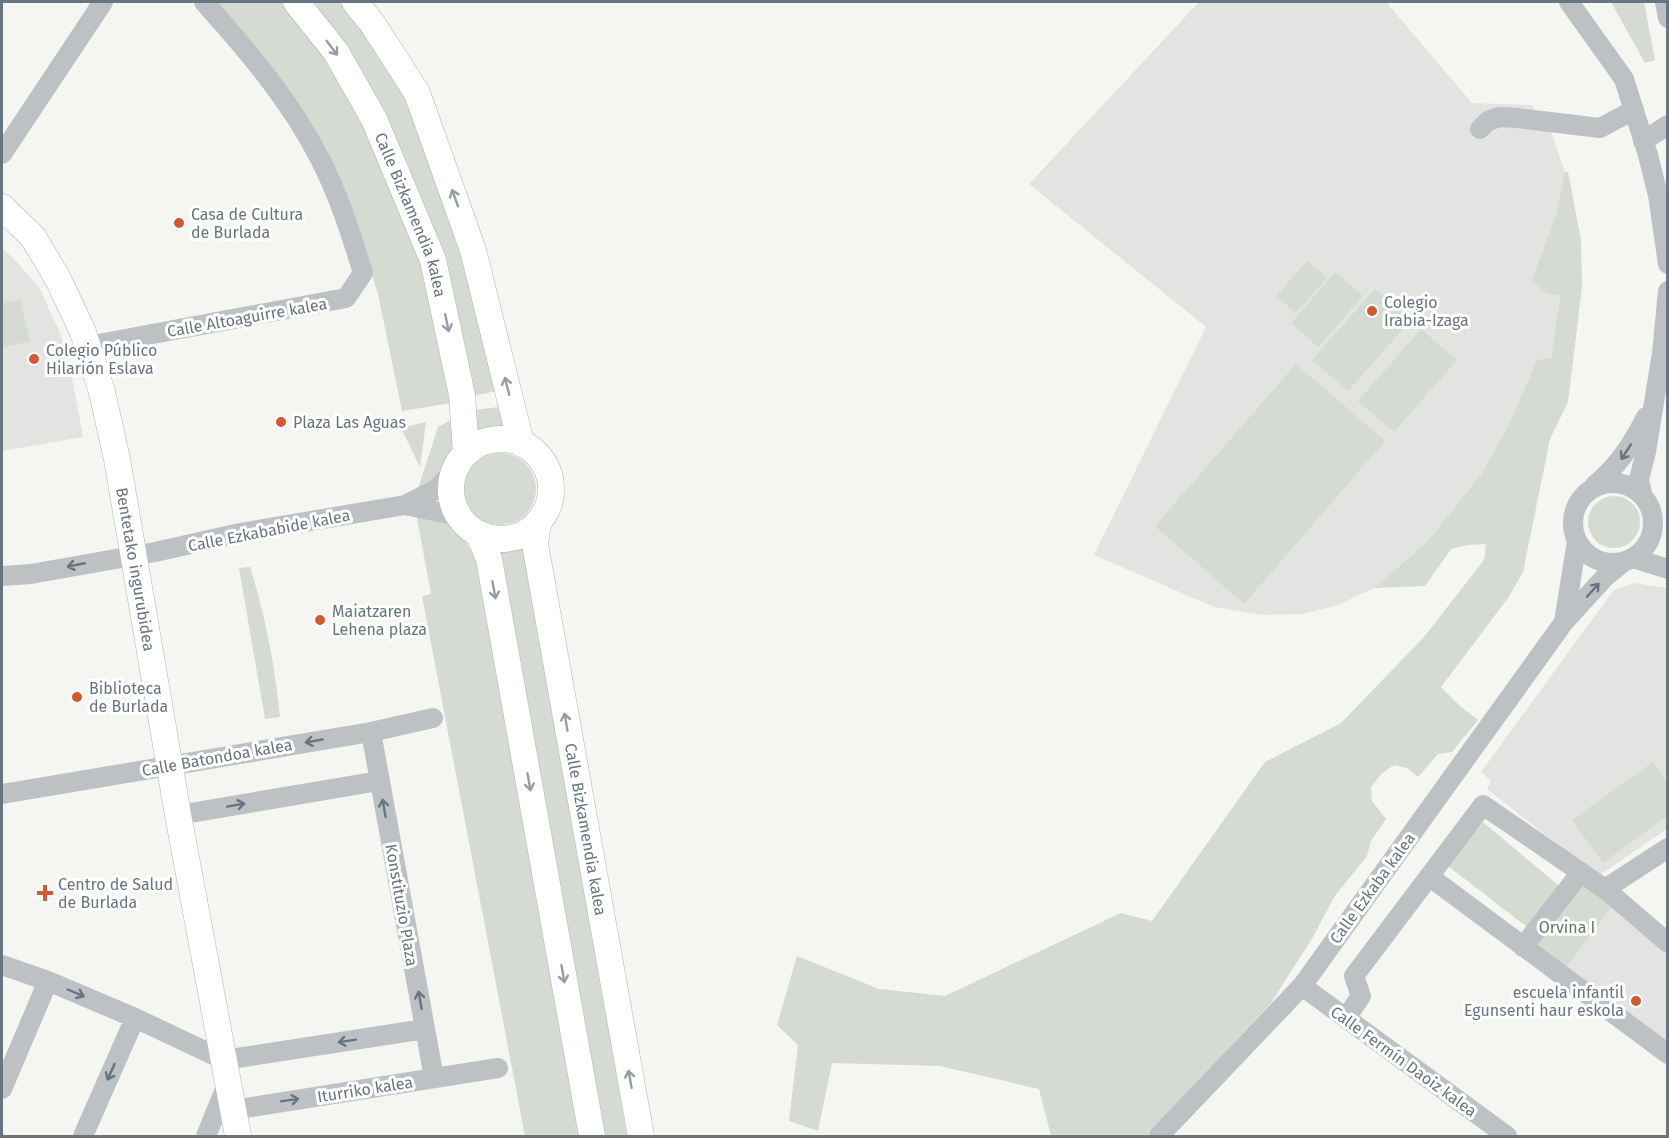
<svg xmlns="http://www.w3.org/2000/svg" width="1669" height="1138" viewBox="0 0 1669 1138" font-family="'Fira Sans',sans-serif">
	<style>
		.built { fill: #e3e4e2 }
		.green { fill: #d5dad2 }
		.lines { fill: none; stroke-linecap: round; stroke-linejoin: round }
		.major-casing { stroke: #b0b5b8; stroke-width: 27 }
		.minor { stroke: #bdc1c4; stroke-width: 20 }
		.major { stroke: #fff; stroke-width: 26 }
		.oneway { stroke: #959ea6 }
		.oneway2 { stroke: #677580 }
		.poi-dot { fill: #d45834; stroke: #fff; stroke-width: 2 }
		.labels { text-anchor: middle; stroke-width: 6; stroke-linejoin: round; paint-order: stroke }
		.poi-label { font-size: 16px; fill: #677580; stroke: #fff; text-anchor: start }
		.street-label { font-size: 16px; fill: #677580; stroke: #fff }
		.park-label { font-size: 16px; fill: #697865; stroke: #fff }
	</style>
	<rect width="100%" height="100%" fill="#f5f5f2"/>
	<path class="built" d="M1199,2H1386L1472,103L1532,105L1551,132L1565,172L1555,218L1532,279L1560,296L1551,358L1482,473L1427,542L1374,588L1338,605L1302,614L1262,615L1214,607L1094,555L1206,327L1029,184Z
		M2,248L14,259L39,287L61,335L73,382L83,437L2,451Z
		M1634,583L1667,588V829L1598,876L1487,789L1491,781L1481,772L1613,591Z
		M1611,907L1667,955V1046L1563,971Z"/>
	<path class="green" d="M211,2H284L362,108L429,283L452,403L402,411L378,294L357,225Z
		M307,2H340L362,30L407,99L454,213L497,391L472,396L433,232L415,185L391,131Z
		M1611,2H1644L1655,60L1645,63Z
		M1565,172H1568L1581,240L1582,287L1568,402L1550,439L1523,572L1508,598L1441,687L1461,707L1478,720L1452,752L1438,754L1418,777L1407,768L1394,765L1382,773L1371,787L1372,801L1386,819L1371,841L1367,856L1334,897L1313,937L1271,1003L1147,1136H1051L1039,1089L940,1066L832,1063L818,1131L789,1121L798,1045L777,1025L797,956L879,989L945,996L1121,913L1152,921L1265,762L1341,723L1424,637L1484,560L1486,544L1468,545L1451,549L1425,586L1374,588L1427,542L1482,473L1511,421L1537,360L1551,358L1560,296L1546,293L1532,279L1555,218Z
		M1307,261L1327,278L1296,313L1276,296Z
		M1335,272L1363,296L1318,347L1291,323Z
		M1375,289L1411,320L1348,391L1312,360Z
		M20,299L30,341L2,348V304Z
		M1421,329L1457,360L1394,432L1358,401Z
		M1296,364L1385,441L1244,604L1155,526Z
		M499,407L504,428L488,429L476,433L475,410Z
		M456,417L454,445L436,479L417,492L438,427Z
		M426,422L420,467L401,428Z
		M464 489a36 36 0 1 1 72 0a36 36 0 1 1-72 0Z
		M1588 522a26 26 0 1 1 52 0a26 26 0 1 1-52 0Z
		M415,507L452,521L468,545L479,568L580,1136H525L422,596L431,594Z
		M525,544L627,1136H600L498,549H511Z
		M250,567C265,615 275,666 280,717L265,719L239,568Z
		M1653,762L1667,783V816L1603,863L1572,820Z
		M1483,822L1559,886L1527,927L1448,866Z
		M1581,872L1617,900L1560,975L1523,947Z"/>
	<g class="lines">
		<defs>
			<g id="major">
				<path id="s1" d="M296,2L336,52L374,119L433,260L462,395L466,453"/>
				<path d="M355,2L372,23L417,93L473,250L521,443"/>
				<path id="s2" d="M2,207L33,237L58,279L83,332L102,392L117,459L178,815L238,1136"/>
				<circle cx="501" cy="489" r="50"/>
				<path id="s3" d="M538,522L535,544L641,1136"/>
				<path d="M479,534L489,559L592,1136"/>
			</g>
		</defs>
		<use href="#major" class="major-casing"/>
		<path class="minor" d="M1569,2L1624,79L1648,155L1658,195L1668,264
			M1665,2L1668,18
			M1480,129L1488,121L1499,117L1517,118L1600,128L1634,110
			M1643,141L1668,125
			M2,154L103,2
			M88,346L346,298L363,273C351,234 338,193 319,157C289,99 247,50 204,2
			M1573 523a40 40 0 1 1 80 0a40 40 0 1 1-80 0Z
			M1594,486C1619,465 1631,446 1646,417
			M1642,493L1639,479L1646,452L1662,353L1668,291
			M405,505L458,516
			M1633,558L1668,569
			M2,576L31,574L155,552L240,533L405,505L437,489L455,469
			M1564,622L1577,541
			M371,732L434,1078
			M2,794L371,732L433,718
			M178,815L379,781
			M1430,877L1668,1054
			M1605,889L1668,943
			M1523,947L1581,872
			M2,965L48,981L135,1018L224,1060L425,1029
			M1302,986L1507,1136
			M1346,1018L1361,996L1354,976L1483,805L1605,889L1668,848
			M2,1089L48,981
			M233,1110L498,1068
			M83,1136L135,1018
			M206,1136L228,1082
			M1159,1136L1302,986L1564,622L1605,577L1625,561"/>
		<use href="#major" class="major"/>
	</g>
	<defs><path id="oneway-shaft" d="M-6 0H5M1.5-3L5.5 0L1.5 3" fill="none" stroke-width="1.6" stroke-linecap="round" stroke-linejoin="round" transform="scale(1.5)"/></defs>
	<g class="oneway">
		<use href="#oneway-shaft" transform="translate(332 48) rotate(53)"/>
		<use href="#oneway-shaft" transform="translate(455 198) rotate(-110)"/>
		<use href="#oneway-shaft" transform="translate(447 323) rotate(78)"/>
		<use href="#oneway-shaft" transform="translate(507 386) rotate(-104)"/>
		<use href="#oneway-shaft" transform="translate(494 590) rotate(80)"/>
		<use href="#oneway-shaft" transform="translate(566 722) rotate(-100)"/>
		<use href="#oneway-shaft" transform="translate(529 782) rotate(80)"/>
		<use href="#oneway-shaft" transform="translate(563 974) rotate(80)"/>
		<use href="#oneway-shaft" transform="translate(630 1079) rotate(-100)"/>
	</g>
	<g class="oneway2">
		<use href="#oneway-shaft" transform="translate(1626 452) rotate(123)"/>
		<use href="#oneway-shaft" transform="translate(76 565) rotate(169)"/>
		<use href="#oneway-shaft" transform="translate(1593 590) rotate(-48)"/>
		<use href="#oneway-shaft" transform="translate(314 741) rotate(170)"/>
		<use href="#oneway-shaft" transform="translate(236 805) rotate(-10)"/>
		<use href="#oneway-shaft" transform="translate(384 808) rotate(-100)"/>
		<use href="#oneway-shaft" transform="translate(76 993) rotate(23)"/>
		<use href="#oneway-shaft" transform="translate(420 1000) rotate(-100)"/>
		<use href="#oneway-shaft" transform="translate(347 1041) rotate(171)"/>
		<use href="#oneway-shaft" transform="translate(111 1072) rotate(114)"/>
		<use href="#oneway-shaft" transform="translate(290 1100) rotate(-9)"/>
	</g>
	<g class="poi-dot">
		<circle cx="179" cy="223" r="6"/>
		<circle cx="1372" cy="311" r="6"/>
		<circle cx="34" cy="359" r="6"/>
		<circle cx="281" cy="422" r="6"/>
		<circle cx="320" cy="620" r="6"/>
		<circle cx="77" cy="697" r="6"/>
		<path d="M42 884h6v6h6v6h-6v6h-6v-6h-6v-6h6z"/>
		<circle cx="1636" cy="1001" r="6"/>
	</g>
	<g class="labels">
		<g class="poi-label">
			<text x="191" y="220">Casa de Cultura<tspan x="191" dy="18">de Burlada</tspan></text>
			<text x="1384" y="308">Colegio<tspan x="1384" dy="18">Irabia-Izaga</tspan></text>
			<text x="46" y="356">Colegio Público<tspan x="46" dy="18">Hilarión Eslava</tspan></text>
			<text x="293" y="428">Plaza Las Aguas</text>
			<text x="332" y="617">Maiatzaren<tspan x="332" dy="18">Lehena plaza</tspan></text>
			<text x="89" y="694">Biblioteca<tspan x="89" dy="18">de Burlada</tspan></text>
			<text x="58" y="890">Centro de Salud<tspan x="58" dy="18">de Burlada</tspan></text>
			<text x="1624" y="998" text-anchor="end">escuela infantil<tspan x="1624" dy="18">Egunsenti haur eskola</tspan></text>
		</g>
		<g class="street-label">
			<text dy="6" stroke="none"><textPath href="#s1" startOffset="244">Calle Bizkamendia kalea</textPath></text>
			<text transform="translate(247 317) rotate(-10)" y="6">Calle Altoaguirre kalea</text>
			<text transform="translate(269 530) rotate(-11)" y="6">Calle Ezkababide kalea</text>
			<text dy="6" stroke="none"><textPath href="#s2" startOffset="394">Bentetako ingurubidea</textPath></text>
			<text transform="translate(217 757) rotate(-10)" y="6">Calle Batondoa kalea</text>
			<text dy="6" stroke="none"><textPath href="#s3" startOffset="312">Calle Bizkamendia kalea</textPath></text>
			<text transform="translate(1372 888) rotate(-54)" y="6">Calle Ezkaba kalea</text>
			<text transform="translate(402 905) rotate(80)" y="6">Konstituzio Plaza</text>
			<text transform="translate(1404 1061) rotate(36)" y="6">Calle Fermín Daoiz kalea</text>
			<text transform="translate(365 1089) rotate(-9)" y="6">Iturriko kalea</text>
		</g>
		<g class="park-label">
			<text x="1567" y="933">Orvina I</text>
		</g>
	</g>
	<rect width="1669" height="1138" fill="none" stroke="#677580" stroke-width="6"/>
</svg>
